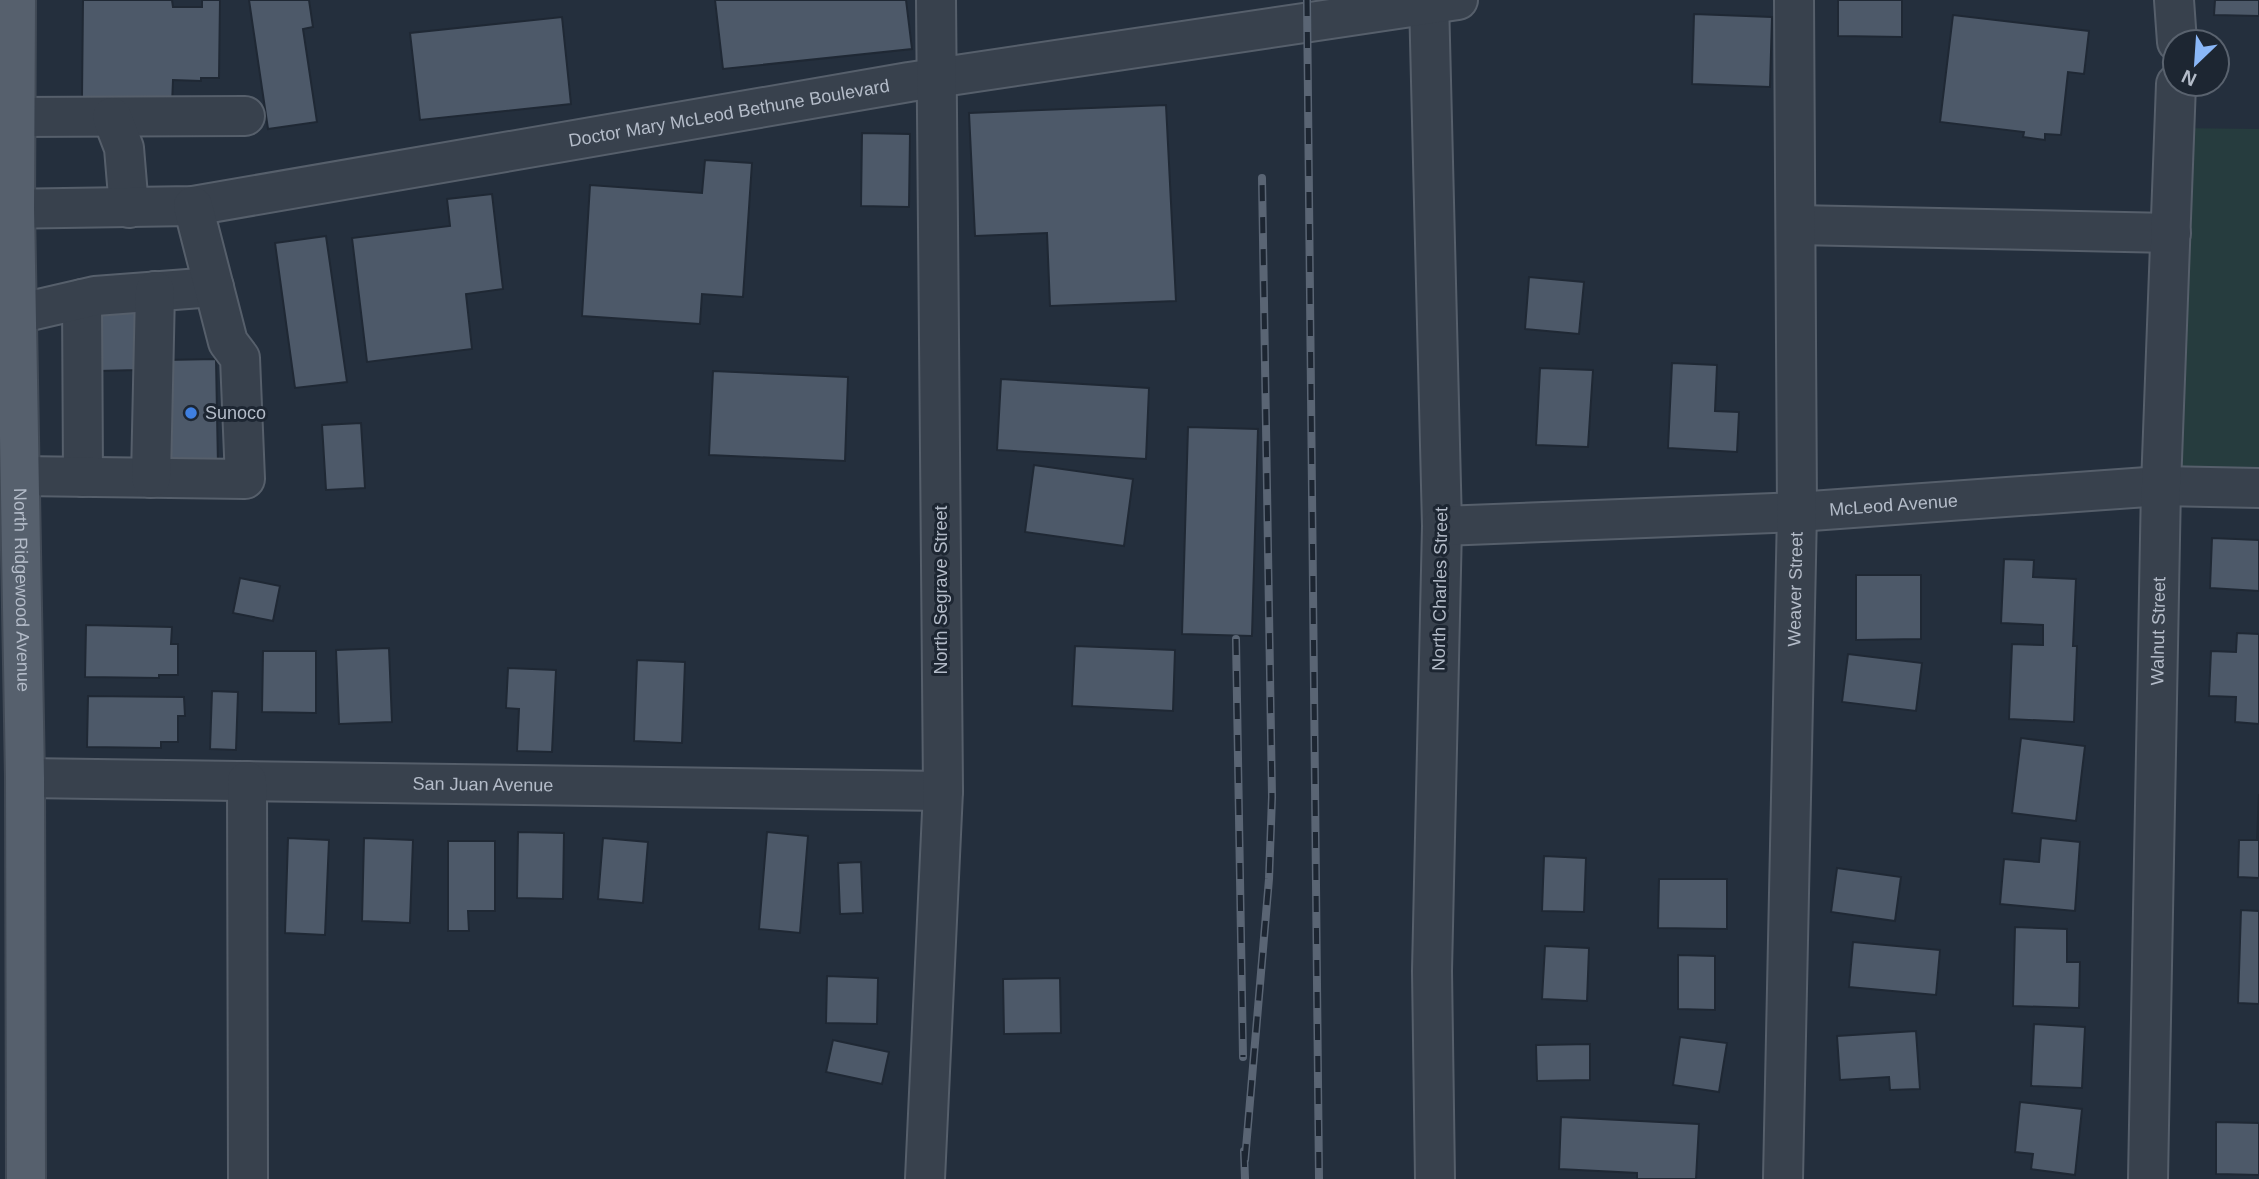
<svg xmlns="http://www.w3.org/2000/svg" width="2259" height="1179" viewBox="0 0 2259 1179" font-family="Arial,sans-serif">
	<style>
		.green { fill: #263c3e }
		.building { fill: #4d5969; stroke: #1f2834; stroke-width: 2 }
		.lines { fill: none; stroke-linecap: round; stroke-linejoin: round }
		.minor-casing { stroke: #565f6b; stroke-width: 42 }
		.major-casing { stroke: #414a56; stroke-width: 42 }
		.minor { stroke: #38414d; stroke-width: 38 }
		.major { stroke: #56606d; stroke-width: 38 }
		.rail-casing { stroke: #5a6574; stroke-width: 8 }
		.rail { stroke: #1d2632; stroke-width: 5; stroke-dasharray: 16; stroke-linecap: butt }
		.shop-dot { fill: #3f7fe0; stroke: #1d2632; stroke-width: 2.5 }
		.labels { text-anchor: middle; stroke-width: 6; stroke-linejoin: round; paint-order: stroke }
		.street-label { font-size: 18px; fill: #b4bcc9; stroke: #1d2632 }
		.poi-label { font-size: 18px; fill: #b4bcc9; stroke: #1d2632; text-anchor: start }
	</style>
	<rect width="100%" height="100%" fill="#242f3d"/>
	<path class="green" d="M2174,128L2259,129V488L2161,486Z"/>
	<path class="building" d="M83,0H172L173,7H202V0H220L219,78H201V81L173,80L172,105L119,98L82,97Z
		M249,0H309L313,27L303,29L317,122L268,129Z
		M715,0H906L912,49L723,69Z
		M1838,0H1902V37L1838,36Z
		M2215,0H2259V16L2214,15Z
		M1694,14L1772,17L1770,87L1692,84Z
		M1953,15L2089,31L2084,74L2068,72L2061,135L2045,134V140L2023,137L2024,132L1940,122Z
		M562,17L571,104L420,120L410,33Z
		M1166,105L1176,301L1050,306L1047,233L975,236L969,113Z
		M862,133L910,134L909,207L861,206Z
		M705,160L752,163L743,297L702,294L700,324L582,316L590,185L702,193Z
		M492,194L503,289L466,294L472,349L367,362L352,238L450,226L447,199Z
		M326,236L347,382L295,388L275,243Z
		M1529,277L1584,282L1579,334L1525,329Z
		M136,311L138,370L98,371L96,312Z
		M216,359L218,466L166,467L164,360Z
		M1672,363L1717,365L1715,411L1739,412L1737,452L1668,448Z
		M1540,368L1593,370L1588,447L1536,445Z
		M713,371L848,377L845,461L709,455Z
		M1001,379L1149,388L1146,459L997,450Z
		M361,423L365,488L326,490L322,425Z
		M1188,427L1258,429L1252,636L1182,634Z
		M1034,465L1133,479L1124,546L1025,532Z
		M2212,538L2259,540V591L2210,588Z
		M2004,559L2034,560L2033,577L2076,579L2073,646H2077L2074,722L2009,719L2012,644L2043,645V625L2001,623Z
		M1856,575H1921V639L1856,640Z
		M240,578L280,586L273,621L233,613Z
		M86,625L172,627L171,644H178V675H159V678L85,677Z
		M2237,633L2259,634V724L2235,722L2236,697L2209,696L2211,651L2236,652Z
		M1075,646L1175,650L1173,711L1072,706Z
		M389,648L392,722L339,724L336,650Z
		M263,651H316V713L262,712Z
		M1848,654L1922,663L1916,711L1842,702Z
		M637,660L685,662L682,743L634,741Z
		M508,668L556,670L552,752L517,751L519,709L506,708Z
		M212,691L238,692L236,750L210,749Z
		M88,696L184,697L185,716H178V742H161V748L87,747Z
		M2021,738L2085,746L2076,821L2012,813Z
		M2259,794V878L2238,877L2239,840H2257Z
		M518,832L564,833L563,899L517,898Z
		M767,832L808,836L800,933L759,929Z
		M288,838L329,840L325,935L285,933Z
		M364,838L413,840L410,923L362,921Z
		M603,838L648,842L643,903L598,899Z
		M2041,838L2080,842L2075,911L2000,904L2004,859L2039,862Z
		M448,841H495V911H468L469,931H448Z
		M1544,856L1586,858L1584,912L1542,911Z
		M861,862L863,913L840,914L838,863Z
		M1837,868L1901,877L1895,921L1831,912Z
		M1659,879H1727V929L1658,928Z
		M2241,910L2259,911V1004L2238,1003Z
		M2015,927L2067,929V962H2080L2079,1008L2013,1006Z
		M1853,942L1940,950L1936,995L1849,987Z
		M1545,946L1589,948L1587,1001L1542,999Z
		M1678,955L1715,956V1010L1678,1009Z
		M827,976L878,978L877,1024L826,1023Z
		M1060,978L1061,1033L1004,1034L1003,979Z
		M2034,1024L2085,1027L2082,1088L2031,1086Z
		M1916,1031L1920,1089L1890,1090L1889,1077L1840,1080L1837,1036Z
		M1680,1037L1727,1043L1719,1092L1673,1085Z
		M833,1040L889,1052L882,1084L826,1072Z
		M1590,1044V1080L1537,1081L1536,1045Z
		M2020,1102L2082,1109L2075,1175L2031,1169L2033,1154L2015,1152Z
		M1561,1117L1699,1124L1696,1179H1637V1173L1559,1169Z
		M2216,1122L2259,1123V1175L2216,1174Z"/>
	<g class="lines">
		<defs>
			<g id="minor">
				<path d="M1429,0L1442,526L1432,971L1435,1179"/>
				<path d="M2174,0L2177,42"/>
				<path d="M15,117L245,116"/>
				<path d="M112,117L124,148L129,208"/>
				<path id="s1" d="M0,209L193,206L909,82L1458,0"/>
				<path d="M1796,225L2171,233"/>
				<path d="M82,299L83,477"/>
				<path d="M17,314L95,296L214,287"/>
				<path d="M20,476L245,479L240,358L228,342L193,206"/>
				<path d="M151,478L155,291"/>
				<path id="s2" d="M1442,526L1797,512L2161,486L2259,488"/>
				<path id="s3" d="M25,778L943,791"/>
				<path d="M247,781L248,1179"/>
				<path d="M925,1179L943,791L936,0"/>
				<path id="s4" d="M1783,1179L1797,512L1794,0"/>
				<path id="s5" d="M2148,1179L2161,486L2176,84"/>
			</g>
			<g id="major">
				<path id="s6" d="M16,0L15,209L25,778L26,1179"/>
			</g>
		</defs>
		<use href="#minor" class="minor-casing"/>
		<use href="#major" class="major-casing"/>
		<use href="#minor" class="minor"/>
		<use href="#major" class="major"/>
		<defs>
			<path id="rail" d="M1307,0L1319,1179
				M1236,639L1243,1057
				M1244,1151L1245,1179
				M1245,1160L1269,879L1272,797L1262,178"/>
		</defs>
		<use href="#rail" class="rail-casing"/>
		<use href="#rail" class="rail"/>
	</g>
	<circle class="shop-dot" cx="191" cy="413" r="7"/>
	<g class="labels">
		<g class="street-label">
			<text dy="6" stroke="none"><textPath href="#s1" startOffset="737">Doctor Mary McLeod Bethune Boulevard</textPath></text>
			<text dy="6" stroke="none"><textPath href="#s2" startOffset="452">McLeod Avenue</textPath></text>
			<text dy="6" stroke="none"><textPath href="#s6" startOffset="590">North Ridgewood Avenue</textPath></text>
			<text transform="translate(1440 589) rotate(-89)" y="6">North Charles Street</text>
			<text transform="translate(941 590) rotate(-90)" y="6">North Segrave Street</text>
			<text dy="6" stroke="none"><textPath href="#s4" startOffset="590">Weaver Street</textPath></text>
			<text dy="6" stroke="none"><textPath href="#s5" startOffset="548">Walnut Street</textPath></text>
			<text dy="6" stroke="none"><textPath href="#s3" startOffset="458">San Juan Avenue</textPath></text>
		</g>
		<g class="poi-label">
			<text x="205" y="419">Sunoco</text>
		</g>
	</g>
	<g transform="translate(2196 63) rotate(205)"><circle r="33" fill="#1d2632" stroke="#59626e" stroke-width="2"/>
	<path d="M0-5L12 26L0 18L-12 26Z" fill="#8ab7f7"/>
	<text y="-10" font-size="19" font-weight="bold" text-anchor="middle" fill="#b4bcc9">N</text>
	</g>
</svg>
